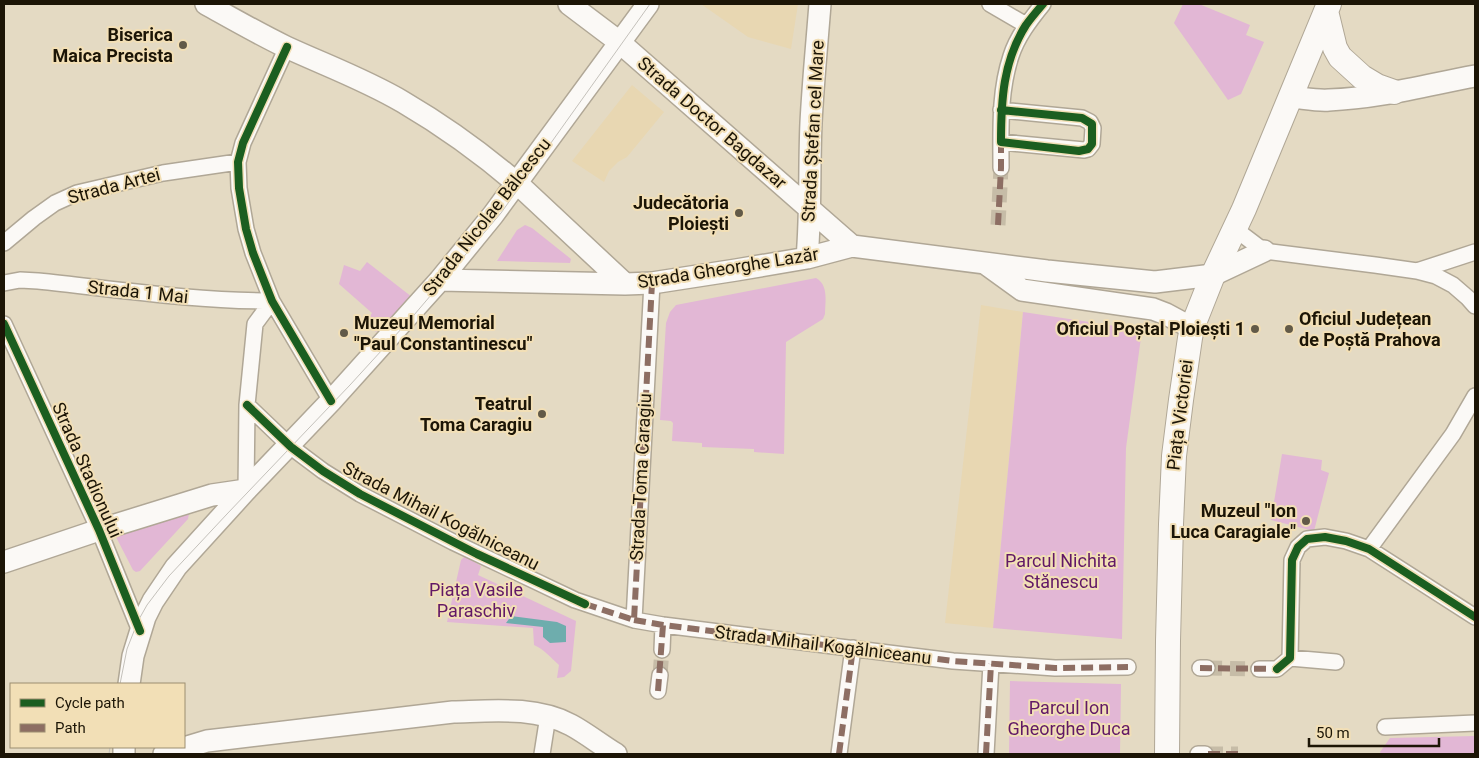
<svg xmlns="http://www.w3.org/2000/svg" width="1479" height="758" viewBox="0 0 1479 758" font-family="Roboto,sans-serif">
	<style>
		.built { fill: #e8d7b2 }
		.green { fill: #e2b7d5 }
		.water { fill: #6eadad }
		.lines { fill: none; stroke-linecap: round; stroke-linejoin: round }
		.street-tunnel { stroke: #c6bca7; stroke-width: 15; stroke-dasharray: 15 8; stroke-linecap: butt }
		.street-casing { stroke: #b0a796; stroke-width: 18 }
		.secondary-casing { stroke: #b0a796; stroke-width: 24 }
		.primary-casing { stroke: #b0a796; stroke-width: 26 }
		.street { stroke: #fbf9f6; stroke-width: 15 }
		.secondary { stroke: #fbf9f6; stroke-width: 21 }
		.primary { stroke: #fbf9f6; stroke-width: 24 }
		.tram { stroke: #c4c1bb; stroke-width: 1 }
		.quiet { stroke: #8d6e63; stroke-width: 6; stroke-dasharray: 12 6; stroke-linecap: butt }
		.cycleway-casing { stroke: #f2dfb6; stroke-width: 11 }
		.cycleway { stroke: #1b5e20; stroke-width: 8 }
		.poi-dot { fill: #625a48; stroke: #f2dfb6; stroke-width: 2 }
		.labels { text-anchor: middle; stroke-width: 4; stroke-linejoin: round; paint-order: stroke }
		.poi-label { font-size: 18px; font-weight: bold; fill: #1c1506; stroke: #f2dfb6; text-anchor: end }
		.street-label { font-size: 18px; fill: #1c1506; stroke: #f2dfb6 }
		.park-label { font-size: 18px; fill: #611866; stroke: #f2dfb6 }
	</style>
	<rect width="100%" height="100%" fill="#e4dac3"/>
	<path class="built" d="M701,4H798L791,49L748,37Z
		M632,85L664,112L627,157L618,162L609,171L604,182L572,161Z
		M981,305L1023,312L993,628L945,623Z"/>
	<path class="green" d="M1183,4H1199L1250,25L1246,35L1264,42L1241,94L1228,100L1174,23Z
		M525,225L532,228L571,259L570,263L497,261L517,230Z
		M367,262L412,297L376,332L367,321L372,313L339,284L344,265L360,271Z
		M816,278C829,285 825,302 825,314L823,319L786,342L784,454L754,452V449L702,447V443L672,441L673,423L671,421L660,420L666,323L670,312L676,305Z
		M1023,312L1142,330L1126,448L1122,639L993,628Z
		M1282,454L1322,460L1321,470L1329,473L1314,531L1271,520Z
		M185,511L189,514L188,519L140,571L136,572L133,570L116,537V534Z
		M465,556L481,566L478,575L576,621L571,671L564,677L557,678L559,665C550,657 545,650 534,645L533,628L447,622L461,560Z
		M1010,681L1121,684L1120,754H1009Z
		M1475,736V754H1381L1380,752L1390,738Z"/>
	<path class="water" d="M511,616L557,622L566,626V642L550,643L543,637V627L506,623Z"/>
	<g class="lines">
		<path class="street-tunnel" d="M998,225L1001,168
			M1207,668L1259,669
			M660,675L662,650
			M1208,754H1238"/>
		<defs>
			<path id="street" d="M990,4L1026,25
				M287,47L243,143L238,162L239,188L246,229L253,253L272,301L331,401
				M1001,110L1082,118L1090,122L1093,128L1092,144L1088,149L1084,150L1001,142
				M1001,168C1001,130 999,92 1011,56C1017,37 1030,20 1043,4
				M1235,229L1264,251L1375,265L1417,271L1436,276L1453,285L1468,298L1475,306
				M4,243L34,218L55,203L77,193L163,173L238,162
				M1417,271L1475,252
				M4,283L20,280L38,281C115,289 194,301 272,301
				M4,324L99,530L140,631
				M247,405L291,447L323,471L360,494L453,542L575,600L634,620L652,283
				M246,490L247,405L255,324L272,301
				M1369,549L1453,434L1475,396
				M634,620L663,625L953,661L1055,668L1128,667
				M662,650L663,625
				M1290,658L1336,662
				M1200,668H1207
				M1259,669H1277L1290,658L1292,560L1298,547L1307,539L1325,537L1346,541L1369,549L1475,617
				M658,691L660,675
				M1385,727L1475,723
				M542,754L548,716
				M839,754L853,648
				M986,754L991,664
				M1198,754H1205"/>
			<path id="secondary" d="M206,4C233,19 259,34 286,47C325,65 366,80 403,102C444,126 484,155 520,186L625,284
				M569,4L618,41L852,246
				M1291,97C1303,98 1317,101 1329,100C1379,98 1427,85 1475,76
				M807,258C811,213 809,168 811,123C813,83 817,43 820,4
				M986,264L1022,290L1153,309L1166,314L1192,328
				M440,280L625,284L652,283L736,270L807,258L852,246L1047,271L1155,282L1213,275L1264,251
				M4,562L99,530L212,495L246,490
				M129,684L133,656L145,617L153,601L176,567L246,490L331,401L440,280L493,215L648,4
				M124,747V754
				M164,754L207,741L453,712C492,711 535,706 571,725C586,733 601,745 616,754"/>
			<path id="primary" d="M1326,11L1335,48L1340,57L1362,77L1377,86L1394,92
				M1167,754L1168,641L1171,524L1174,456L1181,400L1190,338L1192,328L1213,275L1244,209L1329,4"/>
		</defs>
		<use href="#street" class="street-casing"/>
		<use href="#secondary" class="secondary-casing"/>
		<use href="#primary" class="primary-casing"/>
		<use href="#street" class="street"/>
		<use href="#secondary" class="secondary"/>
		<use href="#primary" class="primary"/>
		<path class="tram" d="M120,684L127,649L138,621L147,605L169,576L227,514L350,385L414,315L501,213L650,4
			M109,754L110,747"/>
		<path class="quiet" d="M998,225L1001,168V142
			M585,604L634,620L652,283
			M634,620L663,625L953,661L1055,668L1128,667
			M1200,668L1277,669
			M658,691L663,625
			M839,754L853,648
			M986,754L991,664
			M1208,754H1238"/>
		<defs>
			<path id="cycleway" d="M287,47L243,143L238,162L239,188L246,229L253,253L272,301L331,401
				M1001,110L1082,118L1092,124V144L1088,149L1079,151L1001,142C1001,101 1003,61 1026,25C1031,18 1037,11 1043,4
				M4,324L99,530L140,631
				M247,405L291,447L323,471L360,494L477,554L585,604
				M1277,669L1290,658L1292,560L1298,547L1307,539L1325,537L1346,541L1369,549L1475,617"/>
		</defs>
		<use href="#cycleway" class="cycleway-casing"/>
		<use href="#cycleway" class="cycleway"/>
	</g>
	<g class="poi-dot">
		<circle cx="183" cy="45" r="5"/>
		<circle cx="739" cy="213" r="5"/>
		<circle cx="1255" cy="329" r="5"/>
		<circle cx="1289" cy="329" r="5"/>
		<circle cx="344" cy="333" r="5"/>
		<circle cx="542" cy="414" r="5"/>
		<circle cx="1306" cy="521" r="5"/>
	</g>
	<g class="labels">
		<g class="poi-label">
			<text x="173" y="41">Biserica<tspan x="173" dy="21">Maica Precista</tspan></text>
			<text x="729" y="209">Judecătoria<tspan x="729" dy="21">Ploiești</tspan></text>
			<text x="1299" y="325" text-anchor="start">Oficiul Județean<tspan x="1299" dy="21">de Poștă Prahova</tspan></text>
			<text x="354" y="329" text-anchor="start">Muzeul Memorial<tspan x="354" dy="21">"Paul Constantinescu"</tspan></text>
			<text x="1245" y="335">Oficiul Poștal Ploiești 1</text>
			<text x="532" y="410">Teatrul<tspan x="532" dy="21">Toma Caragiu</tspan></text>
			<text x="1296" y="517">Muzeul "Ion<tspan x="1296" dy="21">Luca Caragiale"</tspan></text>
		</g>
		<g class="street-label">
			<text transform="translate(712 123) rotate(41)" y="6">Strada Doctor Bagdazar</text>
			<text transform="translate(813 131) rotate(-87)" y="6">Strada Ștefan cel Mare</text>
			<text transform="translate(114 186) rotate(-15)" y="6">Strada Artei</text>
			<text transform="translate(487 217) rotate(-52)" y="6">Strada Nicolae Bălcescu</text>
			<text transform="translate(728 268) rotate(-9)" y="6">Strada Gheorghe Lazăr</text>
			<text transform="translate(138 292) rotate(6)" y="6">Strada 1 Mai</text>
			<text transform="translate(1180 415) rotate(-83)" y="6">Piața Victoriei</text>
			<text transform="translate(87 470) rotate(66)" y="6">Strada Stadionului</text>
			<text transform="translate(641 477) rotate(-87)" y="6">Strada Toma Caragiu</text>
			<text transform="translate(441 516) rotate(27)" y="6">Strada Mihail Kogălniceanu</text>
			<text transform="translate(823 645) rotate(7)" y="6">Strada Mihail Kogălniceanu</text>
		</g>
		<g class="park-label">
			<text x="1061" y="567">Parcul Nichita<tspan x="1061" dy="21">Stănescu</tspan></text>
			<text x="476" y="596">Piața Vasile<tspan x="476" dy="21">Paraschiv</tspan></text>
			<text x="1069" y="714">Parcul Ion<tspan x="1069" dy="21">Gheorghe Duca</tspan></text>
		</g>
	</g>
	<rect width="1479" height="758" fill="none" stroke="#1c1506" stroke-width="10"/>
	<rect x="10" y="683" width="175" height="65" fill="#f2dfb6" stroke="#9c8e70"/>
	<rect x="20" y="699" width="25" height="8" fill="#1b5e20" stroke="#9c8e70"/>
	<text x="55" y="708" font-size="15" fill="#1c1506">Cycle path</text>
	<rect x="20" y="724" width="25" height="8" fill="#8d6e63" stroke="#9c8e70"/>
	<text x="55" y="733" font-size="15" fill="#1c1506">Path</text>
	<path d="M1309 738v8h130v-8" fill="none" stroke="#1c1506" stroke-width="2.5"/>
	<text x="1316" y="738" font-size="15" fill="#1c1506" stroke="#f2dfb6" stroke-width="4" paint-order="stroke">50 m</text>
</svg>
